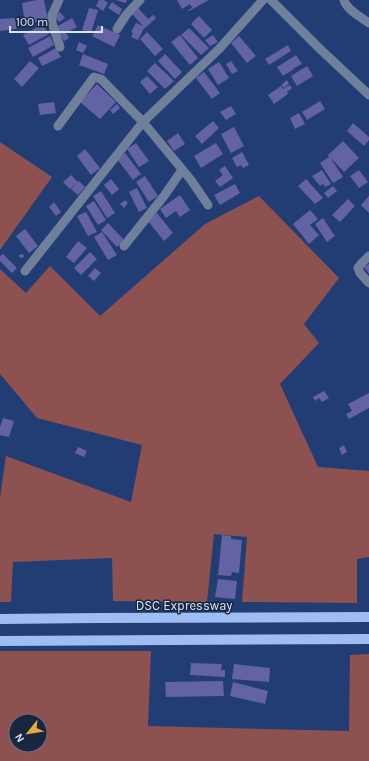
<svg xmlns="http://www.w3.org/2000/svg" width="369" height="761" viewBox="0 0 369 761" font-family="Karla,sans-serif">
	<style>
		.green { fill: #8d514f; fill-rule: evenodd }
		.building { fill: #6363a3 }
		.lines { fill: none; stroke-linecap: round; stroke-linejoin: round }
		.minor { stroke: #707f9a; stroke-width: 9 }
		.major { stroke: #9fbdf3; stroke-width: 10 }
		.labels { text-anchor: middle; stroke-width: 3; stroke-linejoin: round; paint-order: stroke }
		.street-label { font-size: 13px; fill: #dae5fa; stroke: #19263f }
	</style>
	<rect width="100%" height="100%" fill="#213d74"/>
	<path class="green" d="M0,142L52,177L0,250Z
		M259,196L339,278L304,324L319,343L280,384L318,467L369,471V557L357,559V603L242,602L247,537L214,534L207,602L113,601L112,558L13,562L11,602H0V498L6,456L131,502L142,445L37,418L0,374V269L26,293L50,266L100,316L205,224Z
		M0,651H151L148,726L349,731L350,655L369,654V761H0ZM16,721H40V745H16Z"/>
	<path class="building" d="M37,0H44L48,20L25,24L22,3Z
		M99,0H104L108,3L103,11L96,6Z
		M115,0H127L126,3Z
		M177,0H209L189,11L188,10L192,8L190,4L182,9Z
		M112,2L122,9L119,15L108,8Z
		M89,8L98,10L91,33L82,30Z
		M138,8L148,19L153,15L156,18L145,28H144L138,40L131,37L133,33L131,32L136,23L143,26L132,14Z
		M60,12L65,18L59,22L55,16Z
		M199,16L212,30L204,38L191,24Z
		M15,18L17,29L0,31V19Z
		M72,18L77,27L66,33L69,38L64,41L56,27Z
		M43,24L49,34L29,45L23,35Z
		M98,25L120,35L114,47L92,36Z
		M189,28L209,48L201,55L181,35Z
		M147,32L163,49L155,56L140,39Z
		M180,35L198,58L190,65L171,42Z
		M213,35L218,42L210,46L205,40Z
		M50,36L54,45L33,57L28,48Z
		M239,36L256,56L247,63L231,43Z
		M79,42L87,46L83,53L76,50Z
		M288,45L291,51L269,65L265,59Z
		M56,48L61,57L42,66L38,58Z
		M83,54L108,64L104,74L79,65Z
		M165,54L182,72L175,79L158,61Z
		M296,55L302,64L294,68V69L283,76L277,67Z
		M30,61L39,68L22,87L14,79Z
		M231,61L238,71L232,74L226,64Z
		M219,62L229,78L218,85L208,69Z
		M155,63L174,81L165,89L147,71Z
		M307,66L313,76L297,86L291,76Z
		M204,72L220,93L212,99L196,78Z
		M147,76L158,87L150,94L140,82Z
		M287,80L289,84L284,88L281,85Z
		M97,84L116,102L100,119L80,102Z
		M290,85L292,88L287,92L288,94L274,104L268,95L281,86L283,89Z
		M320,101L325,109L307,120L302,112Z
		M54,102L56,113L40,115L38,104Z
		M117,104L120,108L113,114L110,110Z
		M231,106L236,114L226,120L220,112Z
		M299,113L305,124L295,129L290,118Z
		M213,121L219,128L202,144L195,136Z
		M353,123L369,137V140L364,146L347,131Z
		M234,127L244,146L231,153L221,134Z
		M178,133L185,144L174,151L167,141Z
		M343,141L359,158L344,172L330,157L343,177L333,183L320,163L329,157L328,155Z
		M136,143L149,161L139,167L127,149Z
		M216,143L223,154L201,168L194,156Z
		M85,149L100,168L91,175L77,156Z
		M242,152L249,165L243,168L241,165L237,167L232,158Z
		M125,153L141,174L133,180L117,159Z
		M225,166L233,178L220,187L215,181L223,175L219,170Z
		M322,170L331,184L325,187L323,184L320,186L312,176Z
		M359,170L368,182L359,188L350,176Z
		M71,175L78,182L70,189L63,182Z
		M145,176L158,196L149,202L136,182Z
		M111,179L119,189L112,195L104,185Z
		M306,179L323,198L315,204L298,186Z
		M79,181L85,187L78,195L71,189Z
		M235,184L240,193L220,205L214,195Z
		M333,186L337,191L328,198L324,193Z
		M137,188L147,208L139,212L129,192Z
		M101,191L115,213L107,218L93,196Z
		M180,195L190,210L180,217L176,211L166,218L160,209Z
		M369,196V213L361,205Z
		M348,199L355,206L340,222L332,215Z
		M125,200L128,203L124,208L120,204Z
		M94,201L106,220L98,225L86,206Z
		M54,202L61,212L56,216L49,207Z
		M310,210L318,219L310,225L319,235L309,244L293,224Z
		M86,212L97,232L88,236L77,216Z
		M157,213L173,233L164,241L148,221Z
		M323,218L335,236L327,242L315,224Z
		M108,223L124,240L117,247L101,230Z
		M25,229L38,246L29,253L16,236Z
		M102,232L117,255L108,260L94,237Z
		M78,241L87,248L74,263L66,257Z
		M90,252L97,259L81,275L74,268Z
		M3,254L17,268L12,273L0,261V256Z
		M23,254L24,257L20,258L19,255Z
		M369,264V274L364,267Z
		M95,268L101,273L94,281L88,276Z
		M324,391L329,398L322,402L319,398L315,401L313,397Z
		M369,393V408L349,419L346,414L352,411L348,404Z
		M3,418L14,421L9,437L0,435V427Z
		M344,445L347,452L342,455L339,448Z
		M78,447L87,451L84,457L75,453Z
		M222,535L231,536V539L242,540L239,573L232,572L231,576L218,575Z
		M218,579L237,581L235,599L215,597Z
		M191,663L222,664L221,670H225V677L190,675Z
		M234,664L270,668L269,682L232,679Z
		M223,681L224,696L166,697L165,682Z
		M233,682L268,691L265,704L230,696Z"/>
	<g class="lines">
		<path class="minor" d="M59,0L52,15V23L60,47
			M271,0L318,47L369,95
			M344,0C346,9 362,18 369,23
			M117,29L126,15L140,0
			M58,126L94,77L101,79L143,122L191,180L208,205
			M124,246L164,196L182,170
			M369,256L361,264L358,268L360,273L369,283
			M25,271L143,122L219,49L263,0"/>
		<path class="major" d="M0,619L98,618L369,617
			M0,641L369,639"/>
	</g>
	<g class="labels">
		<g class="street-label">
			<text x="184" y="610">DSC Expressway</text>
		</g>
	</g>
	<g transform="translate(28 733) rotate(240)"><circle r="19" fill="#19263f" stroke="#66728a"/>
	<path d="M0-3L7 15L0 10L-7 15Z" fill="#e5ad35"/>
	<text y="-6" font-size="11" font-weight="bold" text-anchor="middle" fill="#dae5fa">N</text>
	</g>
	<path d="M10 26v6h92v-6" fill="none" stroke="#dae5fa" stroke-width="2"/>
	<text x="16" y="26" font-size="12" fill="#dae5fa" stroke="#19263f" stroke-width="3" paint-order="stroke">100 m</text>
</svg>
